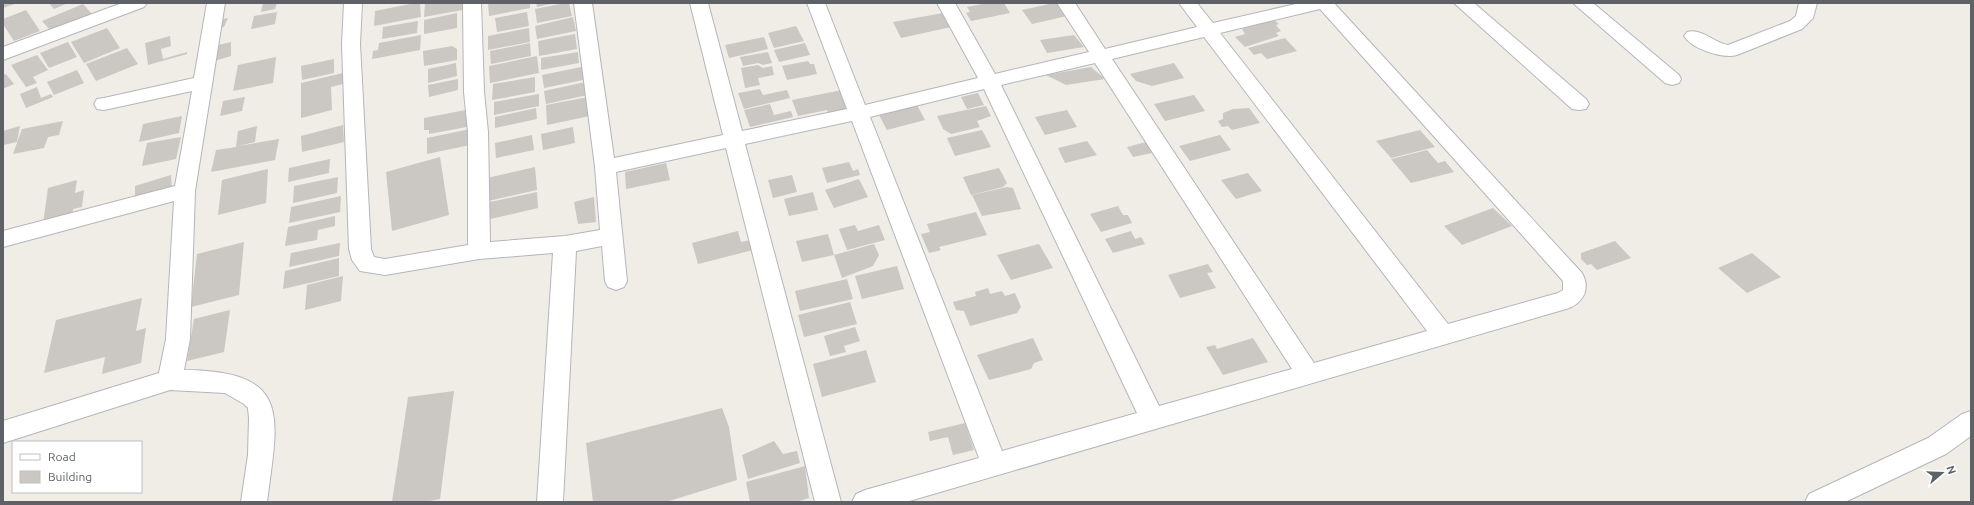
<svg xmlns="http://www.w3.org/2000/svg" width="1974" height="505" viewBox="0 0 1974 505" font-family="Ubuntu,sans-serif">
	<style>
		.building { fill: #cbc7c3 }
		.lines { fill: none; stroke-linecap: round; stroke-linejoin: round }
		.street-casing { stroke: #b3b6ba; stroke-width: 2 }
		.secondary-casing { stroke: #b2b6ba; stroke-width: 2 }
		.street { fill: #fff; fill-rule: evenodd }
		.secondary { fill: #fff; fill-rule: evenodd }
	</style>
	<rect width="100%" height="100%" fill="#efede6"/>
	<path class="building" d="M3,3H18L3,8Z
		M49,3H68L54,9Z
		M263,3H277L275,9L261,12Z
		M415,3H420L421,17L374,26L375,11Z
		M425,3H468V9L424,17Z
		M488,3H530V8L489,16Z
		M536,3H551V4L537,7Z
		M565,3H569L572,16L537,23L535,9Z
		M987,3H1004L1010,13L971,21L966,13L970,12L967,7Z
		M1054,3H1059L1067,16L1032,24L1022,10Z
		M83,4L92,14L51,31L42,21Z
		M26,10L40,31L14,41L3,24V19Z
		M277,12L275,24L251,29L254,16Z
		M527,12L529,26L497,32L495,18Z
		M457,13V28L424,34V20Z
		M943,13L951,27L901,38L893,22Z
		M573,17L576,31L537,39L535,26Z
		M228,18L224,27L215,29L218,20Z
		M1273,19L1279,24L1276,25L1281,31L1276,33L1279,36L1245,47L1235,37L1245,34L1242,29Z
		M418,21L417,33L382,39L383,27Z
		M796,26L804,41L774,48L768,33Z
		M107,28L120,48L84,63L71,42Z
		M529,28L530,42L488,50V36Z
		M575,34L577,49L539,56L538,41Z
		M421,35L420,50L372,59L373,51L378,50L379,43Z
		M1074,35L1084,47L1047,53L1040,40Z
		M170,36L171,46L161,49L163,59L187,52V54L148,65L145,43Z
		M764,37L768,49L729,58L725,45Z
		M1285,38L1297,51L1267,59L1261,53L1254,55L1248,48Z
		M68,42L77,57L49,68L40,53Z
		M231,42V56L211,62L214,46Z
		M530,43L531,56L491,64L490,51Z
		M805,43L810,55L779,62L774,50Z
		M452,46L457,49V60L424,66L423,51Z
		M127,48L138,64L96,81L86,64Z
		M578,52L579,63L541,70V58Z
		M768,52L772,63L763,65L758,63L743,66L740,57Z
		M37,55L48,70L33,77L37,83L26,87L11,65Z
		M537,56L539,73L490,83L489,66Z
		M276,57L273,83L233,91L238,65Z
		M334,59V73L302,80L301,66Z
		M808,61L810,64H814L817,74L787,80L782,66Z
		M456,63L457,76L428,83V69Z
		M1174,63L1184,78L1152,86L1136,81L1130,74Z
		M758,65L763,68L772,66L774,75L758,78L760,85L745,88L741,68Z
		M586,66L588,79L544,88L542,75Z
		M1091,67L1105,79L1066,85L1046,75Z
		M77,70L84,83L54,95L47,82Z
		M343,73V84L331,87L332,110L301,118V83Z
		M6,74L14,84L3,89V75Z
		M535,77V92L492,100L493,84Z
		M458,79V90L429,97L428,85Z
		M590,81L592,94L546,104L544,91Z
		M37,87L41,98L51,94L53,97L26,108L20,94Z
		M760,89L763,95L787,90L790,98L744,109L738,93Z
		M842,90L848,107L840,113L829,116L827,110L798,116L792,100Z
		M978,93L984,105L967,109L961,97Z
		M539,94V106L494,115V102Z
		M1194,95L1205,111L1165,121L1154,104Z
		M245,97L242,111L220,116L223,101Z
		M588,97L590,116L547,125L546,105Z
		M770,104L774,115L791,111L793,117L750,127L744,110Z
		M917,105L925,120L887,130L879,115Z
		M986,106L991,116L977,121L980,127L951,134L943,129L937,116Z
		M536,108L537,119L495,128V117Z
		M1249,108L1260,123L1232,130L1228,126L1222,127L1218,121L1223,119V113L1233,109Z
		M471,109L472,126L429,134V130H424V118Z
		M1067,110L1077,127L1045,135L1035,117Z
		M182,116L179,133L139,142L143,124Z
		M63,121L59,135L48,137L44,148L13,154L22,129Z
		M343,125L344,142L302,152L301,136Z
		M20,126L17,142L3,145V131Z
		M257,126L255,142L238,146L279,139L275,160L211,172L216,150L236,147L238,131Z
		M573,127L575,143L543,150L541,134Z
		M470,129V145L427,154V138Z
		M982,130L991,147L955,156L947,138Z
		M1420,130L1435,147L1391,158L1376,141Z
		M532,135L534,150L496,158L495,143Z
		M1220,135L1231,150L1190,161L1179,146Z
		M181,137L176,159L142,166L147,143Z
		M1087,141L1097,155L1065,163L1058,148Z
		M1146,142L1152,153L1133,157L1127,147Z
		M1427,150L1438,163L1445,161L1454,172L1411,183L1391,159Z
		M440,157L449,215L392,231L386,172Z
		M330,159L329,173L288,182L289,168Z
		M849,162L853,171L858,169L860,175L827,183L822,168Z
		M666,163L670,180L626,189L625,172Z
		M535,167L537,190L484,202L483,179Z
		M999,168L1007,183L1003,187L971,195L963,177Z
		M268,169L266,203L218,215L222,180Z
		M1248,173L1262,191L1236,199L1221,180Z
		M171,175L172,190L135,201V186Z
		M792,175L797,192L773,198L768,180Z
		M338,177L337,193L293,203L294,186Z
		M859,179L868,197L834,208L825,190Z
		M77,180L75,193L84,190L82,207L73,209L72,216L43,224L48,188Z
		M1007,187L1013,188L1021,209L982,216L972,195Z
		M537,192L538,208L486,220L485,203Z
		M813,192L818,210L789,216L784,199Z
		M341,196L340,212L289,223L291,207Z
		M594,197L596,222L578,224L574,202Z
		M1118,206L1123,215H1128L1132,223L1101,232L1090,214Z
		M1493,208L1512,226L1462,245L1444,226Z
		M976,212L987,235L939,247L941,250L929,253L921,234L930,232L927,224Z
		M335,216V226L318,230L317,240L285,246L288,227Z
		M855,225L858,231L879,225L885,240L847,250L839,229Z
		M738,231L741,242L751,240L753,250L698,264L692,243Z
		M1131,231L1135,239L1141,237L1145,244L1113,253L1105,239Z
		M828,234L834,255L802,262L796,241Z
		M1615,241L1631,258L1597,270L1591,264L1587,265L1581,259V253Z
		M244,242L239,295L191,307L197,254Z
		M340,243L339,256L289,267L291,253Z
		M874,244L879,255L873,266L842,278L834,255Z
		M1039,244L1053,268L1011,280L997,255Z
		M1752,253L1781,277L1747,293L1718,268Z
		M339,258V276L283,289L285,271Z
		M1208,264L1213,272L1207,273L1216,288L1180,298L1168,275Z
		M897,266L904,289L862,299L855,276Z
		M343,276L341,301L305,310L307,285Z
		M847,279L853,299L800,311L795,291Z
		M988,288L990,294L1002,291L1005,296L1015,293L1021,307L1017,313L970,326L964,311L956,310L953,302L976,296L975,292Z
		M142,298L136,331L146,328L141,363L102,374L105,357L44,373L56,320Z
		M850,302L857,324L804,337L798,315Z
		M230,310L224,352L187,361L194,319Z
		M855,327L860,341L844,346L846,352L830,356L824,336Z
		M1033,338L1043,360L1034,363L1031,369L989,380L977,355Z
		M1253,338L1268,362L1223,375L1206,347L1215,345L1217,349Z
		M866,350L876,382L822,397L813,364Z
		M454,391L440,499L425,502H392L408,397Z
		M722,408L729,427L737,480L666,502H593L586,443Z
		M965,423L974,450L953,455L948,437L930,441L928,432Z
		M774,441L783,454L797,451L800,463L748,479L742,455Z
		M805,466L809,498L796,502H750L746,482Z"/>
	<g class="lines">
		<defs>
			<path id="street" d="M207,3H225L195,191L190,339L184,370C293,371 278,416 267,502H241L248,455L249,418L248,408L244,404L225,393L170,390L3,443V421L159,373L166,339L174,201L3,247V231L175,186L192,91L104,110L97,109L94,104L97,99L104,98L194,78Z
				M344,3H362L360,44L371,249L374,257L385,259L468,245V132L464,92L463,3H481L484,92L488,132L490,242L565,236L600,230L595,167L574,3H592L614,158L723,135L690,3H708L742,131L847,109L807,3H825L865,105L978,78L937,3H955L995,74L1089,52L1057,3H1075L1105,49L1197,27L1179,3H1197L1213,23L1300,3H1334L1582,273C1591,289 1583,304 1566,309L906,502H852L856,494L865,490L979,458L852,121L745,144L841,502H815L726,148L616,172L627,281L624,287L616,290L608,287L605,281L602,246L576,251L563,502H537L553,253L479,259L385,275L360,271L352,260L349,249L342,44ZM1320,9L1563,281V290L1558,293L1448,324L1220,33ZM1204,37L1427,331L1314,363L1112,59ZM1095,63L1292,369L1159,406L1001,85ZM984,89L1137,413L1002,451L870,117Z
				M1454,3H1474L1586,99L1589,104L1586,109L1579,110L1572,109Z
				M1573,3H1593L1679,75L1681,79L1679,83L1672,85L1665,83Z
				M1799,3H1817L1813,18L1802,29L1737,55C1722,59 1692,49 1684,36L1687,32C1702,28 1714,43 1728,45L1790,21L1796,16Z
				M1971,411V436L1946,454L1845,502H1805L1809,494L1928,438L1962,414Z"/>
			<path id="secondary" d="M122,3H147L144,7L3,60V47Z"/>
		</defs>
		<use href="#street" class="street-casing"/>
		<use href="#secondary" class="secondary-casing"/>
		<use href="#street" class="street"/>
		<use href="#secondary" class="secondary"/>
	</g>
	<rect width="1974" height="505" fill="none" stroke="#5e6266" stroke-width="8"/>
	<rect x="12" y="441" width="130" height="52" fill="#ffffff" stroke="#bfc0c2"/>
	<rect x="20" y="454" width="20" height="6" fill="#ffffff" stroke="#bfc0c2"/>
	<text x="48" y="461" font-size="12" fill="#5e6266">Road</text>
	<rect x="20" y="471" width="20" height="12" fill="#cbc7c3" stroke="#bfc0c2"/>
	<text x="48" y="481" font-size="12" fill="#5e6266">Building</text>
	<g transform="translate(1942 473) rotate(71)" stroke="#ffffff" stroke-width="3" paint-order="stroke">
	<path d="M0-3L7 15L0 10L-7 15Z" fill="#5e6266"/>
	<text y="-6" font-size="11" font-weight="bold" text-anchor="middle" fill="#5e6266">N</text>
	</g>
</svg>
